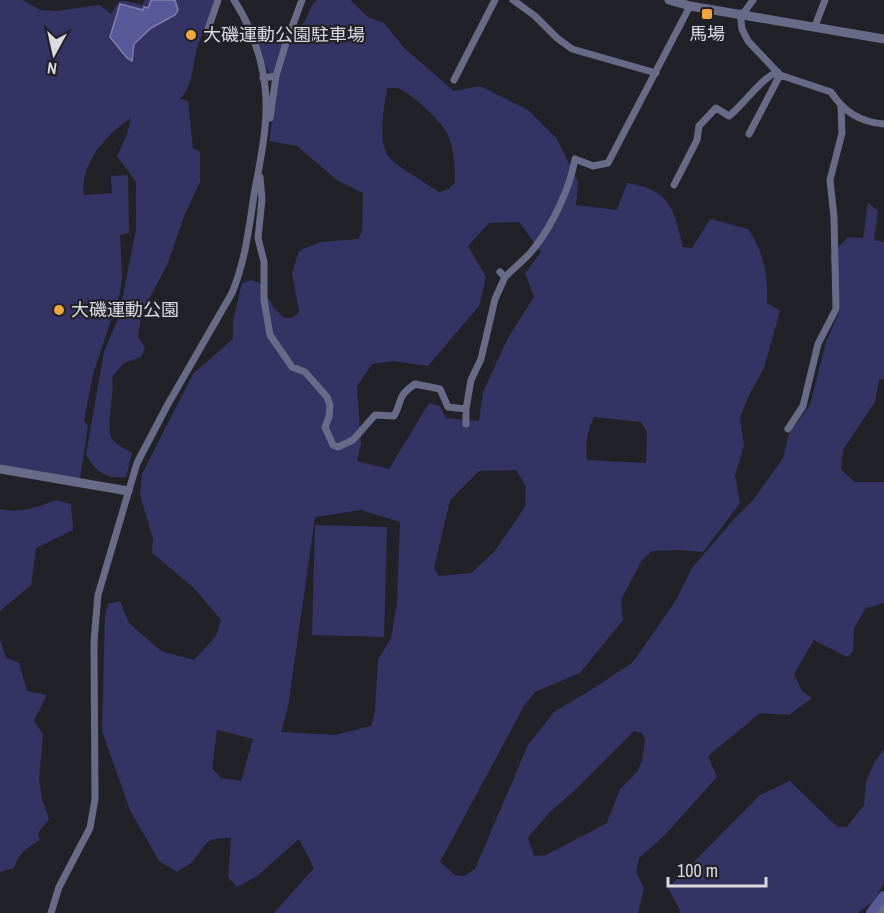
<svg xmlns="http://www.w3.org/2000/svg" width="884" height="913" viewBox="0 0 884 913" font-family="'Archivo Narrow','Noto Sans JP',sans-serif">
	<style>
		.green { fill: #343364; fill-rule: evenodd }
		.water { fill: #595899; stroke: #7f7fae; stroke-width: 1.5 }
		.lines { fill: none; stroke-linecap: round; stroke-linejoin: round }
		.river { stroke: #595899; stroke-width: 12 }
		.minor { stroke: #686a87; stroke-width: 7 }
		.tertiary { stroke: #686a87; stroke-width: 9 }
		.poi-dot { fill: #efa73e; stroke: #212228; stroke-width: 2 }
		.labels { text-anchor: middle; stroke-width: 4.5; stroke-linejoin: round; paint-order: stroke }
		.poi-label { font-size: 18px; fill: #d9d9de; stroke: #212228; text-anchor: start }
	</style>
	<rect width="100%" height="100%" fill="#212228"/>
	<path class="green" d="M0,0H22L40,10L56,11L100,5L111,14L119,1H126L142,5L145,0H217C211,15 203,30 198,45C192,64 194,84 180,99L188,101L193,148L200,152V182L185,214L167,265L142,312L138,336L145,348L141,357L124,363L112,377C115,394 105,428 112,439C116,445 126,449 132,453L126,477C105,479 96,472 86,455L104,352L119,316L136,229V182L117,156L127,135L131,118C107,133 79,165 84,195L112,193L111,176L128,175L129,233L120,235L122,278L120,293L93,374L84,421L88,425L80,479L0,466Z
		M317,0H350L368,17L384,23L404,48L454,91L480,86L528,110L557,139L578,182L576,205L617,210L627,183C671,190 673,208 683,247L692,248L710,219L748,229C764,252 768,275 767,303L780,311L764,368L750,393L740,417L744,446L735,475L740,503L703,552L678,550L652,551L642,560L621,600L623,620L580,673L535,692L524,706L440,862L455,875L464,876L475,869L528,745L554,712L594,688L633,662L676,600L692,568L734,519L754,499L783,458L789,434L810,405L826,342L840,310L830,256L848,237L863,238L868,203L878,211L874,240L884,242V378L879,380L875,402L843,450L841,469L854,482H884V603L866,608L854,628L853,651L847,657L814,640L794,674L802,691L812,698L789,715L760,713L708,756L717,777L664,836L639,858L636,872L644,888L638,913H274L314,868L299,839L256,877L237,887L228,877L231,838C203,838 209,842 193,861C189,865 182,868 177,872L159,861L130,810L102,731L105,616L108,604L120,601L129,623L161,651L194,660L216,636L221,620L194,588L152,553L153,539L140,495L142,474L193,374L233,339V321L242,283L251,280L260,283L274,308L284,318H292L299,312L292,273L299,251L320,242L358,239L362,232L363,193L337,180L297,146L269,141L277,90L264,63L259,41L270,32L295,35L306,19L312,5ZM387,88C390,88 394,88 397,88C410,91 443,123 448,135C454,150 455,166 455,182L449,189L439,192C428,184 396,166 389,157C377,142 384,107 387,88ZM519,222L541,252L525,273L534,297L508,338L483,392L479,421L446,418L440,406L429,403L389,469L357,461L361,444L357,386L372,364L393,361L428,366L479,306L486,277L468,246L489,223ZM594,417L641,422L647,432L646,463L587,460C585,445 587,431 594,417ZM516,470L526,486L525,507L494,552L471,573L439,576L434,568L450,500L479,471ZM361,510L400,522L397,603L391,638L378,660L375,712L371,726L335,735L281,732L288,707L315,517ZM217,730L253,739L241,781L221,778L212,768ZM634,731L642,733L645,740L642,761L637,772L620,789L607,823L546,855L534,856L528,838L530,835L550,812L573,792Z
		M56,500L71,504L73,530L36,548L31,585L0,611V509C21,514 37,507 56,500Z
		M315,525L387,527L384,637L312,635Z
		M0,639L6,658L19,663L27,691L47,695L34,720L43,735L39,779L42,799L49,819L38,833L40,840C26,848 19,853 14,868L0,872Z
		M884,749V883L874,901L858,913H679L680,910L668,888L760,795L790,781L832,822L839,827H847L864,805L866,782L874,763Z"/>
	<path class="water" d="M151,0H175L178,10L175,15L151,28L134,44L132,61L127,58L110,37L120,4L143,10L144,7L148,8Z"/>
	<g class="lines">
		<path class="river" d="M872,913L884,897"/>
		<path class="minor" d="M513,0L535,16L557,38L572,49L656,73
			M740,13L742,29L748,41L780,75L831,92C844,112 860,122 884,124
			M743,14L753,0
			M815,26L825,0
			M207,32L218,0
			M263,78L276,76L286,43L302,0
			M454,80L495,0
			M270,118L276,76
			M749,134L780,75
			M260,177L262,199L258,238L264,262V300L270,335L292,367L305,372L327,397L330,405L329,417L325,427L333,445L338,447L353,440L375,415L394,416C403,400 396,397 415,384L440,389L448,407L466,409
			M674,185L697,140L699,126L716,108L729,116C744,104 762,77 778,72
			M500,272L505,277C515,267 527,258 535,247C553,224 570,188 575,159L593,166L608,163L690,6
			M466,424V409L471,380L481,359L495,299L505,277
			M788,429L803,406L818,344L836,309L834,217L830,180L842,133L841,106
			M51,913L59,887L90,828L95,799L94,641L98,595L137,463L168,404L232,293C245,262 249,228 254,195C258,172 263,150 265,127C270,83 258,37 234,0
			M881,913L884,908"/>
		<path class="tertiary" d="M669,0L690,6L884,39
			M0,469L128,491"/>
	</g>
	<g class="poi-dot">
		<rect x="701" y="8" width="12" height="12" rx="3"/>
		<circle cx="191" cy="35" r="6"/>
		<circle cx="59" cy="310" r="6"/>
	</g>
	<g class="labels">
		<g class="poi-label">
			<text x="707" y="40" text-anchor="middle">馬場</text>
			<text x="203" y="41">大磯運動公園駐車場</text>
			<text x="71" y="316">大磯運動公園</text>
		</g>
	</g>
	<g transform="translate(54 54) rotate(188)" stroke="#212228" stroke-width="4.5" paint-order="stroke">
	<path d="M0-4.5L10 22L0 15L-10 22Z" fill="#d9d9de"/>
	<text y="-9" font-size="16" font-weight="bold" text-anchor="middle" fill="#d9d9de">N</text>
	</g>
	<path d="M668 877v9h98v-9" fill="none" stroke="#d9d9de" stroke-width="3"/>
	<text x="677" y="877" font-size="18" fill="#d9d9de" stroke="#212228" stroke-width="4.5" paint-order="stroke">100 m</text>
</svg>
